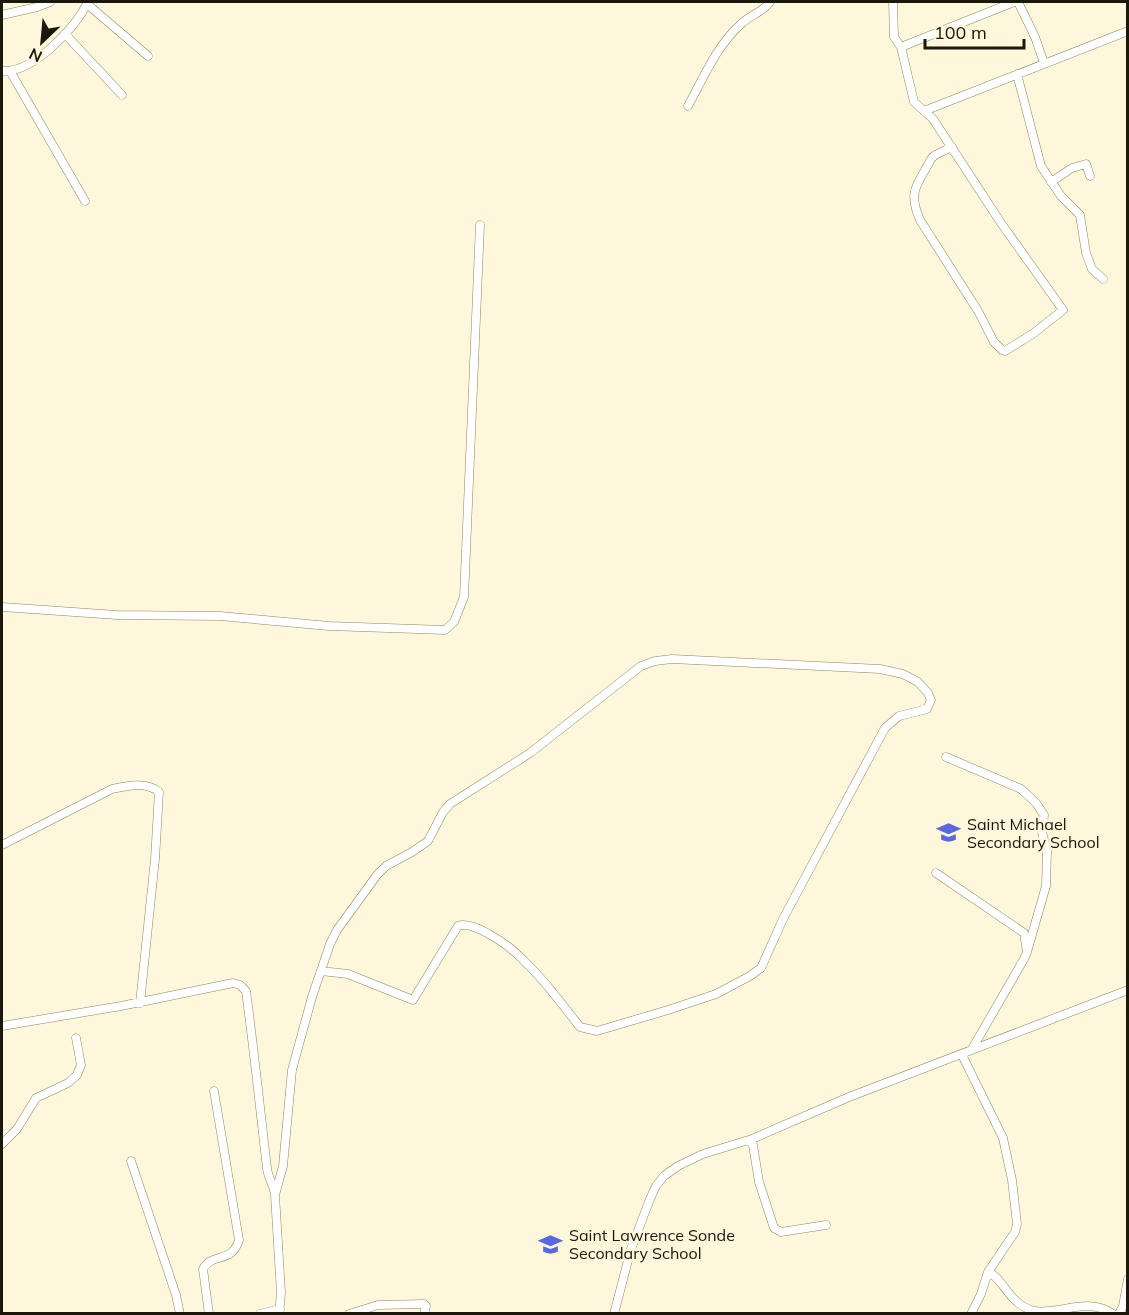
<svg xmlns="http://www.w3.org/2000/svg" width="1129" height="1315" viewBox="0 0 1129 1315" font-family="Mulish,sans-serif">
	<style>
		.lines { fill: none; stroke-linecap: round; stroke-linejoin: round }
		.street-casing { stroke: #8d8465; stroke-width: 9 }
		.street { stroke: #fff; stroke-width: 8 }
		.labels { text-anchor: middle; stroke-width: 5; stroke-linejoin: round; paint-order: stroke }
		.poi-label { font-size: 16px; fill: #1b170b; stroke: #fff7db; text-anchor: start }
	</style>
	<rect width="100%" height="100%" fill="#fff7db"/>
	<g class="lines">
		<defs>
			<path id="street" d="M893,2L894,37L901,47L914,102L933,119L1001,223L1063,310L1034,333L1005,351L1002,350L994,342L978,311L920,220C907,190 918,185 931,159L935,155L952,147
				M1018,2L1035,37L1044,63
				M87,4L148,56
				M2,15L37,7L50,2
				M65,34L122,95
				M901,47L1014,2
				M2,71C34,73 75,28 88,2
				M10,71L85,201
				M1017,74L1041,166L1061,196L1080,215L1086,253L1092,269L1103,279
				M688,106C703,79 717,45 741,24C750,15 763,12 770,2
				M924,111L1128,31
				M1051,182L1072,168L1086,164L1090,176
				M2,607L117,615L220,616L329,626L445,630L454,622L464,597L480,225
				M946,757L1021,789L1036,803L1044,815L1042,832L1047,851L1046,886L1027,952
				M2,845L112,789C126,786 147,781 159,792L155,859L140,1003
				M936,873L1024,933L1027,952L1024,959L972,1049
				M2,1026L121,1006L233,983L240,985L246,991C254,1050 260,1109 267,1168C268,1178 274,1186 275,1195L281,1293L279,1314
				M962,1055L1003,1138L1012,1180L1017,1224L1015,1232L988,1272L981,1294L971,1314
				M752,1139L759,1182L774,1228L781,1232L826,1225
				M2,1144L17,1129L36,1098L68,1083L77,1075L81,1065L76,1038
				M131,1161L176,1295L180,1314
				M275,1195L283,1166L292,1070L312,997L330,944L337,930L377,875L386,866L412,852L428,841L443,812L450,804L530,753L641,666L655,661L672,659L880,669L903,674L918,682L928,693L931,700L927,709L899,716L885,728L783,919L761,968L750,976L716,994L668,1010L597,1031L580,1027C561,1003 542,977 519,956C508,945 473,920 458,926L413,1000L348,974L321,971
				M988,1272C1004,1278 1007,1303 1034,1311C1059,1315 1090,1296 1113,1314
				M209,1314L203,1269C212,1252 232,1264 239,1240L214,1091
				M260,1314L280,1309
				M349,1314L378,1305L424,1304L426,1306L424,1314
				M614,1314L631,1249L650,1199L656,1186L664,1176L678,1166L703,1154L752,1139L849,1097L1128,990
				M1119,1314L1123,1306L1128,1279"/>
		</defs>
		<use href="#street" class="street-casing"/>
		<use href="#street" class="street"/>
	</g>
	<defs>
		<symbol id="school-bare" viewBox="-9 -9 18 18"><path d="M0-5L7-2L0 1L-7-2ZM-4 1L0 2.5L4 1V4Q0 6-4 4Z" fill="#5a68df" stroke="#fff7db" stroke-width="2.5" paint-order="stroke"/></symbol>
	</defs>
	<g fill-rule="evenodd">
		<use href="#school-bare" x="932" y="816" width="33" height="33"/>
		<use href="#school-bare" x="534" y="1228" width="33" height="33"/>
	</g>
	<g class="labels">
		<g class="poi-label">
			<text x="967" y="830">Saint Michael<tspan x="967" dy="18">Secondary School</tspan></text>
			<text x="569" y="1241">Saint Lawrence Sonde<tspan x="569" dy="18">Secondary School</tspan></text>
		</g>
	</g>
	<rect width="1129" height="1315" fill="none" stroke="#1b170b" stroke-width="6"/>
	<g transform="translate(42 42) rotate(206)" stroke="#fff7db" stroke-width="4.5" paint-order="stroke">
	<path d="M0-4.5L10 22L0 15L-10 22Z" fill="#1b170b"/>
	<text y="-9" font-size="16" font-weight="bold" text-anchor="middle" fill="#1b170b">N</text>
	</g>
	<path d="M925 39v9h99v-9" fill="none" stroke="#1b170b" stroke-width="3"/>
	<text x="934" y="39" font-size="18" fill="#1b170b" stroke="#fff7db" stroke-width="4.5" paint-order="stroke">100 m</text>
</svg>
